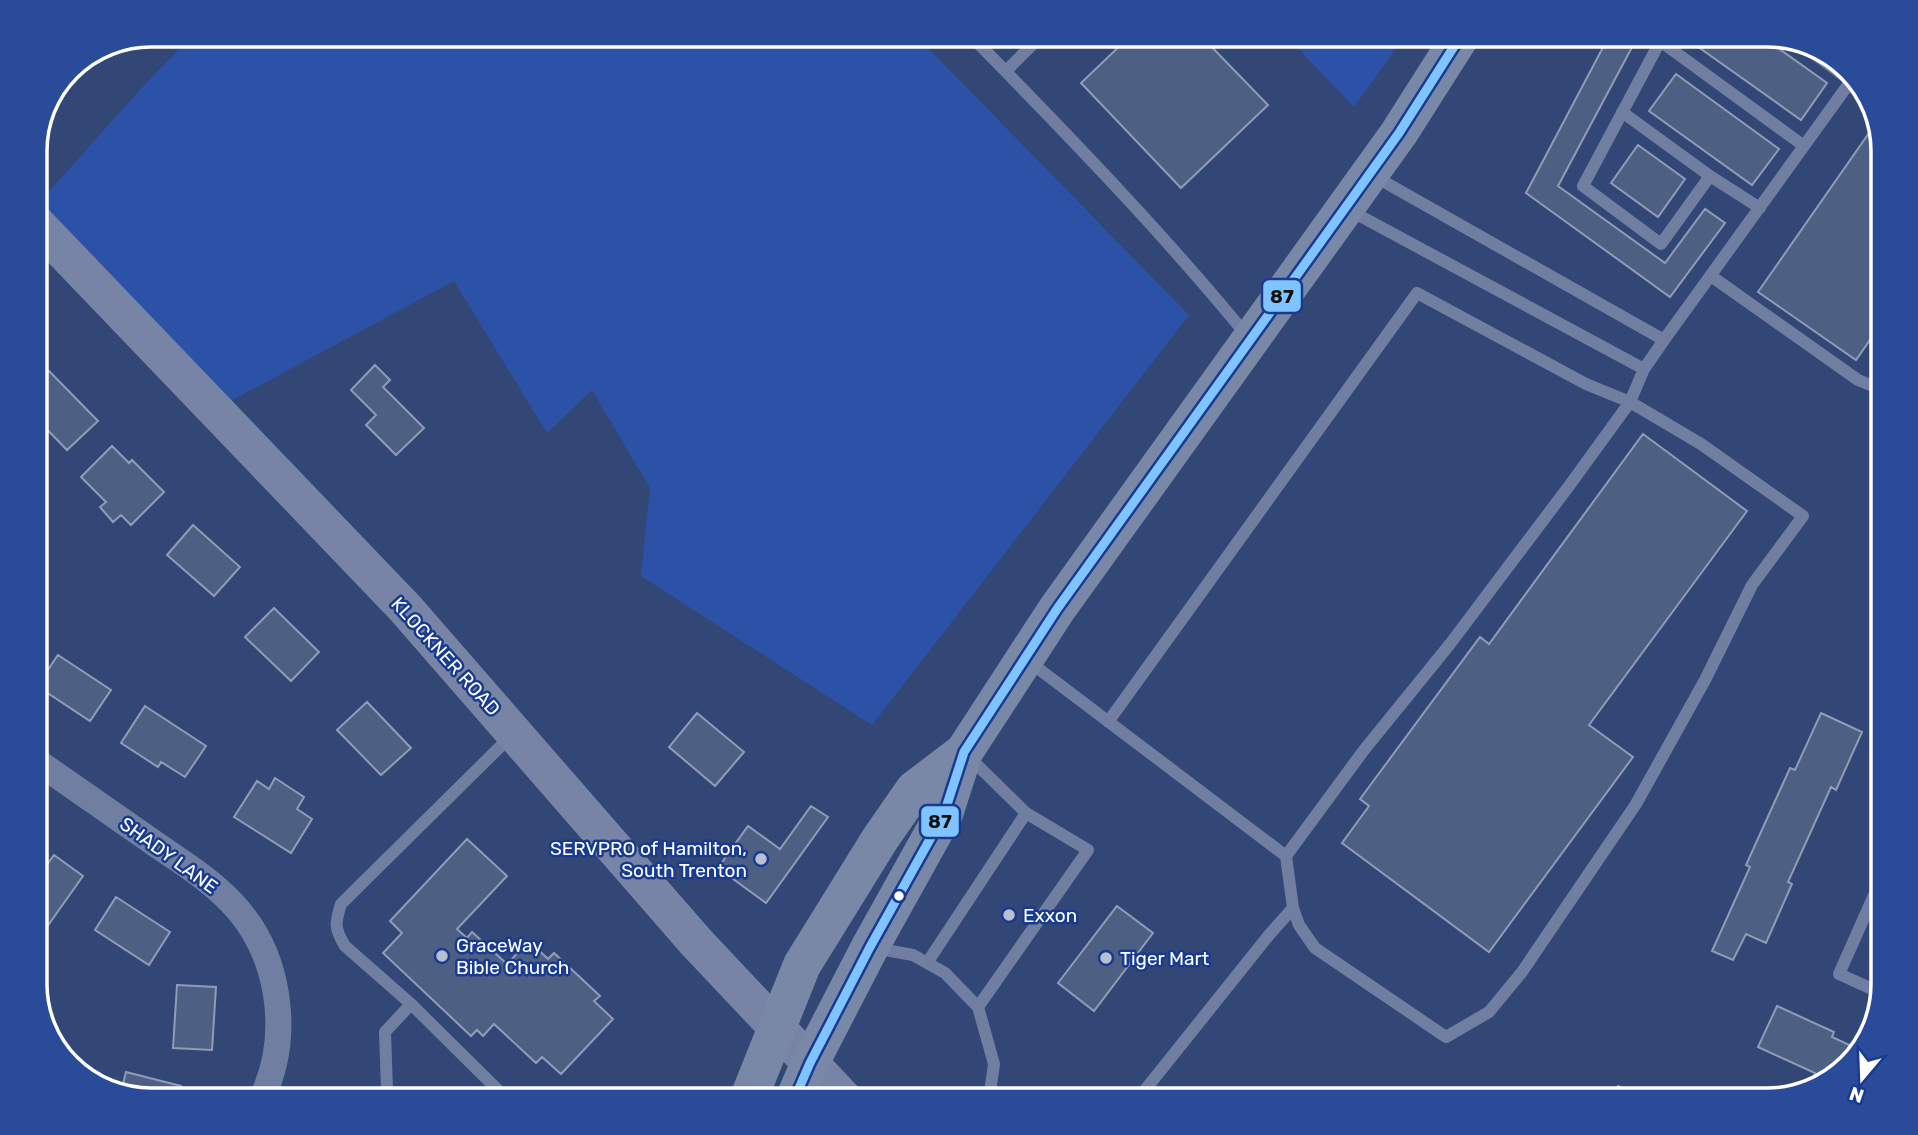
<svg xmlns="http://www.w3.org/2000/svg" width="1918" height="1135" viewBox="0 0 1918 1135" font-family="Rubik,sans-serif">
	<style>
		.green { fill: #2c52a7 }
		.building { fill: #4e5f84; stroke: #909cb7; stroke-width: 2 }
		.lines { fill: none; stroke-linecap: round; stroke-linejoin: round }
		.service { stroke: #707fa1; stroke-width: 12 }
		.minor { stroke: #707fa1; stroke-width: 26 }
		.secondary { stroke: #7784a5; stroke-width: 37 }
		.primary { stroke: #7a88a7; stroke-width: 38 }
		.bus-1-casing { stroke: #183b91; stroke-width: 14 }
		.bus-1 { stroke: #80c4ff; stroke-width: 9 }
		.poi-dot { fill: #b8bfcf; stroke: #183b91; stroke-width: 2.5 }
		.bus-dot { fill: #fff; stroke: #183b91; stroke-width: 2.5 }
		.labels { text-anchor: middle; stroke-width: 5; stroke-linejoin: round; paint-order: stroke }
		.street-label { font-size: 19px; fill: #fff; stroke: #183b91 }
		.poi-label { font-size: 19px; fill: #fff; stroke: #183b91; text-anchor: start }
		.rim { fill: none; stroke: #fff; stroke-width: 3.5 }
		.line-badge { stroke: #183b91; stroke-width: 2.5 }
		.pale-badge-label { font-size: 19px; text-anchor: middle; font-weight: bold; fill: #111 }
	</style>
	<rect width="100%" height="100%" fill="#334776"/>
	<path class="green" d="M1404,37L1354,107L1288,38Z
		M919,39L1189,315L872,725L641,576L650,488L592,390L547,433L454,281L210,412L35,207L148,81L185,43Z"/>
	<path class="building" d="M1690,35H1760L1827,83L1801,120L1687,39Z
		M1609,36H1638L1558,186L1665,263L1705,209L1725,223L1670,297L1526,193Z
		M1128,38H1203L1268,105L1181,188L1081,83Z
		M1676,74L1779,149L1752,185L1649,111Z
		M1876,123L1883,144V321L1856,360L1758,292Z
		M1638,145L1685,179L1658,217L1611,183Z
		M375,365L390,380L383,387L424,428L396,455L366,425L376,415L351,390Z
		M49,371L98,421L67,450L35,417V384Z
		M1643,434L1747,511L1589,725L1633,757L1489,952L1342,843L1369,806L1360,799L1480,637L1489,644Z
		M112,446L129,463L132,460L164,492L131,525L121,515L113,522L100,507L106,502L81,477Z
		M193,525L240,567L214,596L167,555Z
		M274,608L319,652L291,681L245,637Z
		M58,655L111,690L90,721L37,686Z
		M367,702L411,748L381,775L337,730Z
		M145,706L206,746L185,777L161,762L158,767L121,743Z
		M697,713L744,752L715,786L669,747Z
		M1821,713L1862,732L1836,790L1831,787L1788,882L1792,884L1766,943L1746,934L1733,960L1712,951L1750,867L1746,865L1790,768L1795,770Z
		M275,778L304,797L297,809L312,819L291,853L234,817L257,781L269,789Z
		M811,806L828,817L766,903L718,868L748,826L780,849Z
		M467,839L507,876L457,929L467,938L472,932L507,964L529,941L548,959L554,953L600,996L594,1001L613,1019L561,1074L542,1057L536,1063L494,1024L483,1036L477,1030L471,1036L383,953L402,933L390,921Z
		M54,855L83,876L44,931L35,924V871L40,874Z
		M116,897L170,932L149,965L95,930Z
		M1117,906L1153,933L1094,1011L1058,983Z
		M177,985L216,987L212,1050L173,1048Z
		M1777,1006L1834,1032L1832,1037L1860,1050L1825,1084L1813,1078L1815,1073L1758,1047Z
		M126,1072L181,1086L177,1100H151L121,1092Z
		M1618,1086L1640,1096L1639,1100H1612Z"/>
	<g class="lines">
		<path class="service" d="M1663,36L1583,186L1661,244L1710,176
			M974,39C1068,135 1163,233 1248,337
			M1660,41L1804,146
			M1801,44L1851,81
			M1006,71L1038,39
			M1622,112L1710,176L1760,208
			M1372,175L1664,340
			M1349,210L1644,369
			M1711,276L1858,380L1883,390
			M1027,660L1286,856
			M1108,722L1417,293L1586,384L1630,402L1701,444L1803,516L1752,585L1705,680L1636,804L1522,972L1489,1012L1446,1037L1315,948L1299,925L1293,908L1286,856L1364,750L1450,644L1569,486L1630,402L1644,369L1664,340L1853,78
			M969,757L1026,813
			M874,948L913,955L945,973L978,1007L994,1064L989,1100
			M927,963L1026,813L1088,850L978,1007
			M1881,993L1839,974L1883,875
			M398,1100L387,1090L385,1032L411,1004
			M508,1100L411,1004L345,946C334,928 335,923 341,904L513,734
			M1137,1100L1269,935L1293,908"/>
		<path class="minor" d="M35,760C75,788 114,815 154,843C180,861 208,878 230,901C281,953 292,1036 261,1100"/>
		<path class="secondary" d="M35,222L405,608L696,942L845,1100"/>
		<path class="primary" d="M748,1100L802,965L880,839L914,790L964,752
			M794,1100L810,1063L870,947L944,814L964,752L1057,609L1399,133L1460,37"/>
		<defs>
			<path id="bus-1" d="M794,1100L810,1063L870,947L944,814L964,752L1057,609L1399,133L1460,37"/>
		</defs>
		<use href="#bus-1" class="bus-1-casing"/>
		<use href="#bus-1" class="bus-1"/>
	</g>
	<g class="poi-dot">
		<circle cx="761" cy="859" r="7"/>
		<circle cx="1009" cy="915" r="7"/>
		<circle cx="442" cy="956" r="7"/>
		<circle cx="1106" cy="958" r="7"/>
	</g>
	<circle class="bus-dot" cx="899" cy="896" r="6"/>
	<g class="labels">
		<g class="street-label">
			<text transform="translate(446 656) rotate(48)" y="7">KLOCKNER ROAD</text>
			<text transform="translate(169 855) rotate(36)" y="7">SHADY LANE</text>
		</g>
		<g class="poi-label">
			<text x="747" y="855" text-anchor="end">SERVPRO of Hamilton,<tspan x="747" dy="22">South Trenton</tspan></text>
			<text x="1023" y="922">Exxon</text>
			<text x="456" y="952">GraceWay<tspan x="456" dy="22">Bible Church</tspan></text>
			<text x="1120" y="965">Tiger Mart</text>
		</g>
	</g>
	<path d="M0 0H1918V1135H0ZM151 47H1767A104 104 0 0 1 1871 151V984A104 104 0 0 1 1767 1088H151A104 104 0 0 1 47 984V151A104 104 0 0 1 151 47Z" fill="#2a4b9a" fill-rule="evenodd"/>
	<path class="rim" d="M151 47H1767A104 104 0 0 1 1871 151V984A104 104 0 0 1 1767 1088H151A104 104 0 0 1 47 984V151A104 104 0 0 1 151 47Z"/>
	<g class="line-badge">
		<rect x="1262" y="279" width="40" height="34" rx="7" fill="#80c4ff"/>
		<rect x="920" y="805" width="40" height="33" rx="7" fill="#80c4ff"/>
	</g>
	<g class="pale-badge-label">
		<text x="1282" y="303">87</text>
		<text x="940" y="828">87</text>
	</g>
	<g transform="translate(1862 1079) rotate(199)" stroke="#183b91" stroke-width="5" paint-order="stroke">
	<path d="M0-5L12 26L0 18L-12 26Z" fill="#ffffff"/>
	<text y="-10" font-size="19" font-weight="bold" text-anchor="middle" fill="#ffffff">N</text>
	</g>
</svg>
